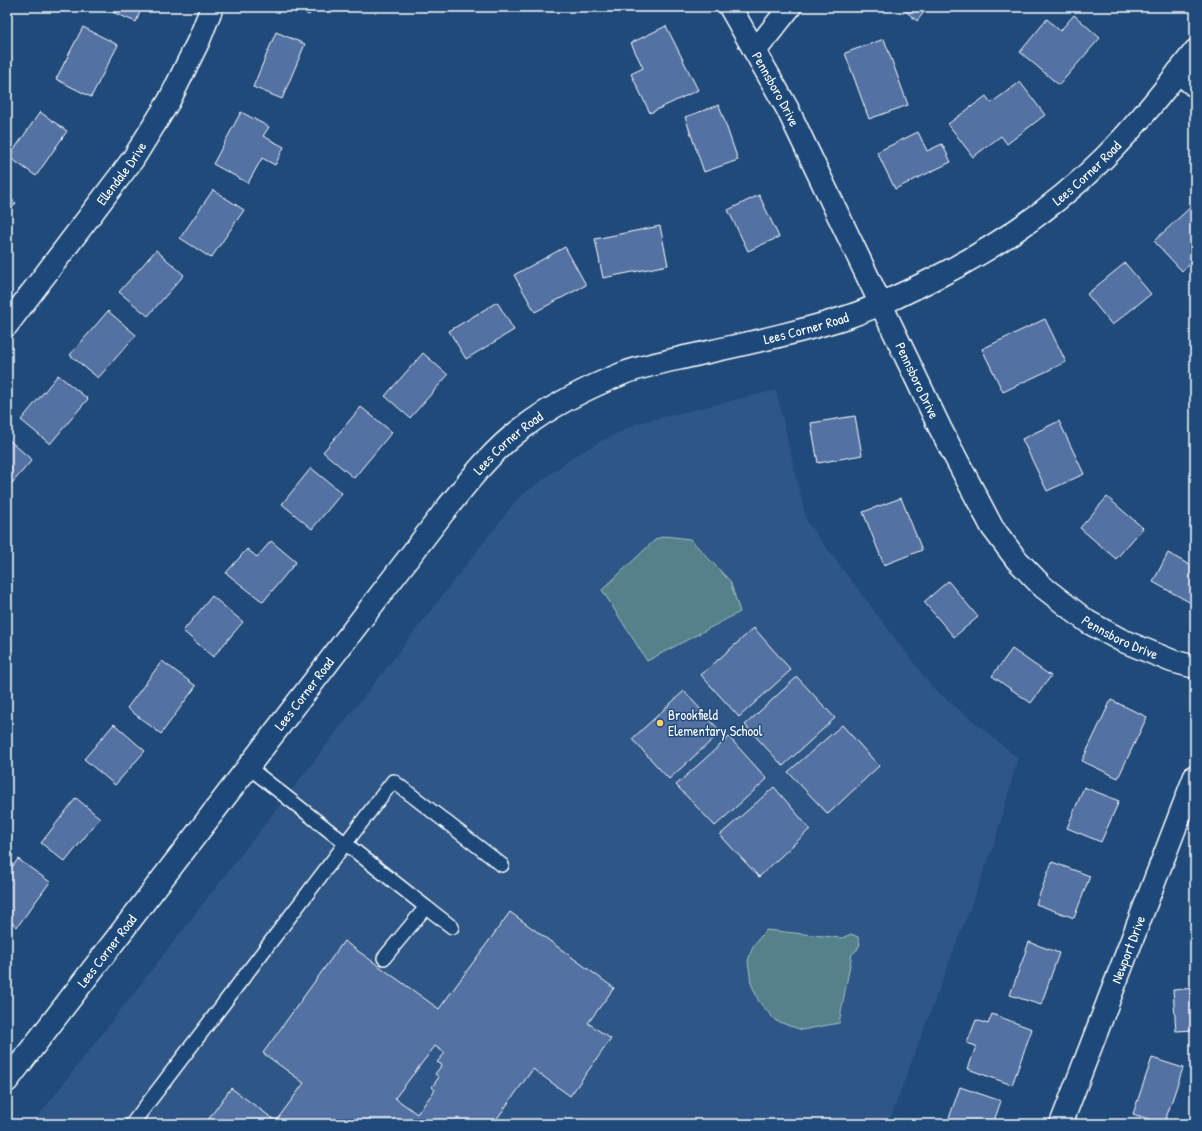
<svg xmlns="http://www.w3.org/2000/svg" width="1202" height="1131" viewBox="0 0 1202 1131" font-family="'Patrick Hand',sans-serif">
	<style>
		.built { fill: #2e5686 }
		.green { fill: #54818a; stroke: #aac0c4 }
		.building { fill: #5271a2; stroke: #fff; fill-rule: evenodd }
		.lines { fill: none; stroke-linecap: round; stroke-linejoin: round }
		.service-casing { stroke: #fff; stroke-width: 16 }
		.minor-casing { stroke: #fff; stroke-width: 25 }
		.tertiary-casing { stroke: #fff; stroke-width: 25 }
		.service { stroke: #1f4a7a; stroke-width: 13 }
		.minor { stroke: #1f4a7a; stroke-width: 22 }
		.tertiary { stroke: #1f4a7a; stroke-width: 22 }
		.poi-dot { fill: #ffd166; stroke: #1f4a7a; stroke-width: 1.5 }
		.labels { text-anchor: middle; stroke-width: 3; stroke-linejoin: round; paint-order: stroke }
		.street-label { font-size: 14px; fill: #fff; stroke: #1f4a7a }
		.poi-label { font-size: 14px; fill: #fff; stroke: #1f4a7a; text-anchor: start }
	</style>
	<rect width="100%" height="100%" fill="#1f4a7a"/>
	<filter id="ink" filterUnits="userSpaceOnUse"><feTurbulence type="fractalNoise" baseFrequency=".025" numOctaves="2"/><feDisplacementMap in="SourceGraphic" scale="8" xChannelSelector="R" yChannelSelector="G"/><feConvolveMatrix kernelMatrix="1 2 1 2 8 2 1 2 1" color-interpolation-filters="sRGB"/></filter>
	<g filter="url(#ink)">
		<path class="built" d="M776,390L807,522L933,688L1018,758L994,845L888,1124H32L518,498L573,457L601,441L638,423Z"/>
		<path class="green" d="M665,536L690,539L730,581L740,612L647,661L602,590L656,539Z
			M766,930L842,938L851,934L858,937L860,944L857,950L852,954L839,1023L802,1030L776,1021L759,1002L751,983L748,961L753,946Z"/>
		<path class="building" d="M100,7H142L136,22Z
			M294,7H313L309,15Z
			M901,7H928L917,21Z
			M1074,15L1100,38L1059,85L1020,52L1047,19L1060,31Z
			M666,26L698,90L650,113L631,74L643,68L631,43Z
			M83,27L118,45L91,97L56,79Z
			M276,32L305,44L282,99L253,87Z
			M884,39L908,105L869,119L845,53Z
			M1020,82L1045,115L1007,144L1001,136L973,157L948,124L986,96L991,103Z
			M719,105L738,160L704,172L685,117Z
			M40,112L67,131L36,176L9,157Z
			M241,112L269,127L263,136L284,147L275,165L262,158L248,183L213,164Z
			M918,132L927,151L942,144L951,162L895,189L877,152Z
			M213,190L244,210L211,258L180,238Z
			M759,195L779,237L748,251L728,210Z
			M7,196L16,203L7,214Z
			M1195,203V260L1182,271L1154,241Z
			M660,226L668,265L603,278L595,239Z
			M565,247L586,285L535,312L514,275Z
			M156,250L184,275L148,316L119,292Z
			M1125,263L1151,294L1112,325L1087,294Z
			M497,302L514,330L466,359L449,331Z
			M108,311L136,335L98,378L70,355Z
			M1045,319L1066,362L1003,392L982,349Z
			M423,353L448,375L410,418L385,396Z
			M58,375L88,399L50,444L21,420Z
			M361,407L392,432L354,478L323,452Z
			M855,416L862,455L818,463L811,423Z
			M1059,421L1084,474L1047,491L1022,439Z
			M9,440L32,460L7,489V442Z
			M311,468L342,493L312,529L282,504Z
			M1107,497L1143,528L1116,559L1080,528Z
			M901,498L922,550L884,565L863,512Z
			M271,541L296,562L263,602L226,573L247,549L257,557Z
			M1168,553L1195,568V596L1191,603L1153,582Z
			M948,581L978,617L954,637L924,602Z
			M212,596L243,622L213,657L183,631Z
			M754,628L791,670L739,717L701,675Z
			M1012,649L1051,676L1031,703L992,676Z
			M162,661L196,686L161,734L127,708Z
			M797,677L835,718L783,766L745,725Z
			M684,691L721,732L669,779L632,739Z
			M1111,700L1147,717L1118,778L1082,761Z
			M114,724L145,751L115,785L84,759Z
			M842,725L879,766L828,814L788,772Z
			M729,737L767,779L715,826L676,785Z
			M774,787L810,829L759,877L720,835Z
			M1084,787L1119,801L1101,842L1067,828Z
			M76,798L100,818L65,862L41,843Z
			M18,859L50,882L17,927L7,919V874Z
			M1052,862L1090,876L1074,918L1036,904Z
			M510,912L614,988L588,1023L611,1039L570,1096L533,1069L493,1124H205L231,1088L276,1121L304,1083L263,1053L344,941L439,1009ZM435,1046L445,1053L437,1062L442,1065L435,1074L439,1077L432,1087L435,1090L417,1114L395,1098Z
			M1029,942L1059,953L1041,1005L1010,995Z
			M1195,988V1030L1176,1031L1173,990Z
			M992,1014L1032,1029L1012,1085L968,1069L976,1046L967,1043L976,1020L988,1024Z
			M1152,1058L1183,1068L1164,1124L1133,1114Z
			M960,1087L1001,1101L993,1124H947Z"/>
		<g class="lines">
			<defs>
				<path id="service" d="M247,766L426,907
					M384,958L426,907L452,927
					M132,1124L393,781L502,865"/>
				<g id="minor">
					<path id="s1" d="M730,7L787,108L940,428L992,527L1016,559L1043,587L1088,622L1121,640L1172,661L1195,667"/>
					<path d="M755,51L790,7"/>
					<path d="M1178,72L1195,86"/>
					<path id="s2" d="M7,325L133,159L169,101L199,40L212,7"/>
					<path id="s3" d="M1061,1124L1195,776"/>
				</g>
				<g id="tertiary">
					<path id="s4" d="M7,1081L443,513C468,482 492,450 524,427C554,404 589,387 624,373C648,364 674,360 699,354C749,343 801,332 850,316C882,305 911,290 941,275C1001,244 1056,206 1104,158C1137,125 1166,88 1195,51"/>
				</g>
			</defs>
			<use href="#service" class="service-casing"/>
			<use href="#minor" class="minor-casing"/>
			<use href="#tertiary" class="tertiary-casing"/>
			<use href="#service" class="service"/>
			<use href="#minor" class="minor"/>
			<use href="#tertiary" class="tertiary"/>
		</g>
	</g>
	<circle class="poi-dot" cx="660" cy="723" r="4"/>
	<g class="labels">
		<g class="street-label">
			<text dy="5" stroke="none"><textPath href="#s1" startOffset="94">Pennsboro Drive</textPath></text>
			<text dy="5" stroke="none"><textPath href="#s4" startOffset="1460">Lees Corner Road</textPath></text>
			<text dy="5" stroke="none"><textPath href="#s2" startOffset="190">Ellendale Drive</textPath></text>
			<text dy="5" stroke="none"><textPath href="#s4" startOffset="1136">Lees Corner Road</textPath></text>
			<text dy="5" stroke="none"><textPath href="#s1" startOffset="418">Pennsboro Drive</textPath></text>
			<text dy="5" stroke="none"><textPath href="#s4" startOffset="812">Lees Corner Road</textPath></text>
			<text dy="5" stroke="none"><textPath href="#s1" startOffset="754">Pennsboro Drive</textPath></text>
			<text dy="5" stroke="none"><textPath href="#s4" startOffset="488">Lees Corner Road</textPath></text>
			<text dy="5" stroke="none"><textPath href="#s4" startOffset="164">Lees Corner Road</textPath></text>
			<text dy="5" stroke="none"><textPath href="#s3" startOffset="187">Newport Drive</textPath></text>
		</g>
		<g class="poi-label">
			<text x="668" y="720">Brookfield<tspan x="668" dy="16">Elementary School</tspan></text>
		</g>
	</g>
	<rect width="1202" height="1131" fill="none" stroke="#1f4a7a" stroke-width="24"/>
	<rect x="12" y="12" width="1178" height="1107" fill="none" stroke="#fff" stroke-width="1.5" filter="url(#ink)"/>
</svg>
